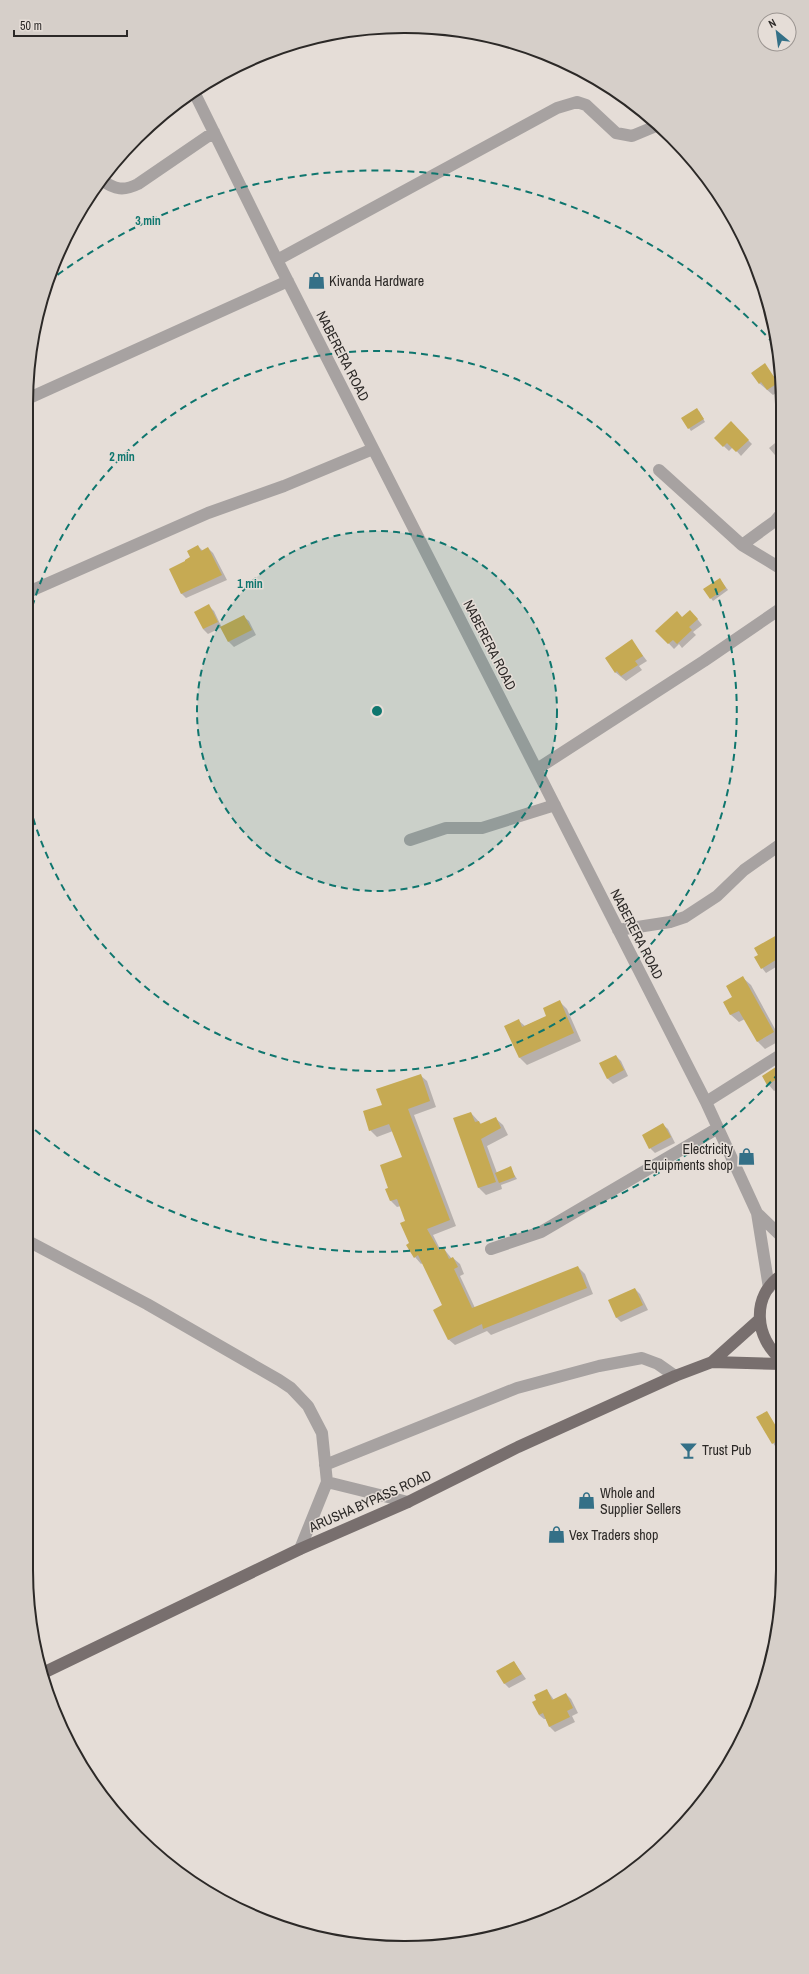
<svg xmlns="http://www.w3.org/2000/svg" width="809" height="1974" viewBox="0 0 809 1974" font-family="'Archivo Narrow',sans-serif">
	<style>
		.shadow { fill: #0003 }
		.building { fill: #c6aa53 }
		.lines { fill: none; stroke-linecap: round; stroke-linejoin: round }
		.minor { stroke: #a7a2a1; stroke-width: 12 }
		.major { stroke: #786f6e; stroke-width: 12 }
		.ring { fill: none; stroke: #0f766e; stroke-width: 2; stroke-dasharray: 7 5 }
		.labels { text-anchor: middle; stroke-width: 3; stroke-linejoin: round; paint-order: stroke }
		.poi-label { font-size: 14px; fill: #2c2927; stroke: #e5ddd7; text-anchor: start }
		.street-label { font-size: 14px; fill: #2c2927; stroke: #e5ddd7 }
		.rim { fill: none; stroke: #2c2927; stroke-width: 2 }
		.centre { fill: #0f766e; stroke: #e5ddd7; stroke-width: 2 }
		.ring-label { font-size: 12px; text-anchor: middle; font-weight: bold; fill: #0f766e; stroke: #e5ddd7; stroke-width: 3; stroke-linejoin: round; paint-order: stroke }
	</style>
	<rect width="100%" height="100%" fill="#e5ddd7"/>
	<path class="shadow" d="M764,365L780,385V390L773,395L759,383Z
		M699,411L705,422L691,431L682,418Z
		M731,423L752,444L741,456L733,447L729,451L715,438Z
		M780,439V461L769,448Z
		M198,546L203,551L208,548L213,553L227,580L186,598L181,593L187,562Z
		M722,582L728,590L713,601L705,590Z
		M209,606L214,611L222,628L244,617L249,621L256,635L234,647L229,642L222,627L208,634L203,629Z
		M695,616L702,625L693,632L696,635L682,648L679,644L674,649L657,631Z
		M632,641L647,661L639,666L642,670L626,681L615,672Z
		M777,936L781,940V964L766,973L762,968Z
		M743,978L751,985L781,1040L765,1049L758,1042L745,1019L739,1022L731,1015L724,1003L733,998Z
		M560,1002L567,1009L581,1041L527,1065L520,1058L506,1027L519,1021L525,1026L548,1016Z
		M616,1056L621,1061L628,1076L613,1084L608,1079L600,1064Z
		M782,1064V1088L781,1087L774,1091L768,1084Z
		M420,1075L427,1081L436,1107L414,1115L456,1226L433,1235L441,1251L444,1249L452,1259L453,1258L460,1264L464,1274L460,1276L475,1308L578,1267L585,1274L593,1294L491,1335L487,1331L455,1345L448,1339L443,1306L423,1263L421,1264L415,1257L407,1221L401,1206L397,1207L391,1201L387,1189L389,1188L403,1158L393,1131L377,1137L370,1130L383,1106Z
		M471,1113L482,1125L495,1118L503,1125L508,1135L487,1146L497,1173L510,1168L517,1179L501,1185L502,1189L486,1195L479,1188Z
		M663,1125L668,1129L675,1143L655,1153L650,1148Z
		M635,1289L640,1294L648,1310L621,1322L616,1317Z
		M758,1418L783,1438V1442L775,1446Z
		M514,1662L526,1679L509,1688L504,1683Z
		M547,1690L554,1700L566,1694L571,1699L578,1713L572,1716L575,1722L555,1732L550,1727L546,1719H544L539,1715Z"/>
	<path class="building" d="M765,363L778,383L767,390L761,382L759,384L751,373Z
		M697,408L704,419L688,429L681,418Z
		M731,421L749,440L736,452L727,443L723,447L714,438Z
		M198,545L201,551L208,547L222,575L181,594L169,569L185,561V560L190,557L187,551Z
		M720,578L726,588L710,599L703,589Z
		M209,604L218,622L203,629L194,612Z
		M690,610L698,619L689,627L692,630L677,644L673,640L668,644L655,631L677,611L682,617Z
		M244,615L252,630L228,642L220,627Z
		M632,639L643,656L635,661L638,665L621,676L617,671L615,673L605,658Z
		M777,935L781,942V947L775,950L779,958L761,969L754,957L758,955L754,948Z
		M743,976L774,1032L757,1042L739,1011L730,1015L723,1002L732,997L726,986Z
		M560,1000L574,1033L519,1058L504,1026L519,1019L522,1027L546,1016L543,1008Z
		M616,1055L624,1070L607,1079L599,1063Z
		M782,1063V1076L767,1085L762,1076Z
		M421,1074L430,1101L408,1109L450,1220L427,1229L439,1250L444,1248L449,1259L453,1257L458,1267L454,1269L472,1308L578,1266L587,1288L483,1329L482,1324L448,1340L433,1310L442,1305L418,1255L414,1258L406,1245L409,1243L400,1223L405,1221L397,1199L390,1201L385,1189L388,1188L380,1165L402,1157L389,1124L369,1131L363,1111L382,1105L376,1089Z
		M471,1112L475,1122L479,1121L480,1124L496,1117L501,1128L481,1139L496,1182L478,1188L453,1118Z
		M663,1123L671,1137L649,1149L642,1135Z
		M511,1166L515,1177L499,1183L495,1173Z
		M635,1288L643,1305L616,1318L608,1300Z
		M767,1411L783,1438L772,1444L756,1417Z
		M514,1661L522,1674L504,1684L496,1671Z
		M547,1689L552,1700L566,1693L573,1708L567,1711L570,1717L549,1727L543,1713L539,1715L532,1702L536,1700L534,1695Z"/>
	<g class="lines">
		<path class="minor" d="M194,92L277,260L706,1102L757,1213L769,1288
			M102,180C115,190 124,191 138,184L214,132
			M277,260L557,108L577,102L586,105L616,133L632,136L656,126
			M27,399L288,281
			M659,470L742,545L780,568
			M742,545L775,521L780,515
			M26,593L208,513L284,486L373,449
			M537,769L704,661L780,609
			M410,840L446,828H482L555,805
			M618,930L670,922L685,917L717,896L744,870L781,844
			M706,1102L782,1054
			M757,1213L782,1237
			M26,1240L147,1304L279,1380L291,1388L308,1406L322,1433L327,1482L300,1549
			M491,1249L541,1232L718,1128
			M325,1465L517,1388L599,1366L642,1358L658,1364L675,1376
			M327,1482L408,1502"/>
		<path class="major" d="M782,1275C750,1296 755,1339 782,1360
			M712,1362L782,1364
			M43,1673L300,1549L408,1502L518,1447L675,1376L712,1362L760,1319"/>
	</g>
	<circle cx="377" cy="711" r="180" fill="#0f766e" fill-opacity=".12"/>
	<g class="ring">
		<circle cx="377" cy="711" r="180"/>
		<path d="M26 630A360 360 0 1 1 26 792"/>
		<path d="M779 1073A541 541 0 0 1 29 1125M48 282A541 541 0 0 1 776 346"/>
	</g>
	<defs>
		<symbol id="shop-bare" viewBox="-9 -9 18 18"><path d="M-5-2.5h2.3a2.7 3.5 0 0 1 5.4 0H5L5.5 6h-11ZM-1.5-2.5h3a1.5 2.3 0 0 0-3 0Z" fill="#347087" stroke="#e5ddd7" stroke-width="2.5" paint-order="stroke"/></symbol>
		<symbol id="bar-bare" viewBox="-9 -9 18 18"><path d="M-6-5H6L.8 .8V4.5H3.5V6h-7V4.5H-.8V.8Z" fill="#347087" stroke="#e5ddd7" stroke-width="2.5" paint-order="stroke"/></symbol>
	</defs>
	<g fill-rule="evenodd">
		<use href="#shop-bare" x="304" y="268" width="25" height="25"/>
		<use href="#shop-bare" x="734" y="1144" width="25" height="25"/>
		<use href="#bar-bare" x="676" y="1438" width="25" height="25"/>
		<use href="#shop-bare" x="574" y="1488" width="25" height="25"/>
		<use href="#shop-bare" x="544" y="1522" width="25" height="25"/>
	</g>
	<g class="labels">
		<g class="poi-label">
			<text x="329" y="286">Kivanda Hardware</text>
			<text x="733" y="1154" text-anchor="end">Electricity<tspan x="733" dy="16">Equipments shop</tspan></text>
			<text x="702" y="1455">Trust Pub</text>
			<text x="600" y="1498">Whole and<tspan x="600" dy="16">Supplier Sellers</tspan></text>
			<text x="569" y="1540">Vex Traders shop</text>
		</g>
		<g class="street-label">
			<text transform="translate(343 356) rotate(63)" y="5">NABERERA ROAD</text>
			<text transform="translate(490 645) rotate(63)" y="5">NABERERA ROAD</text>
			<text transform="translate(637 934) rotate(63)" y="5">NABERERA ROAD</text>
			<text transform="translate(370 1501) rotate(-24)" y="5">ARUSHA BYPASS ROAD</text>
		</g>
	</g>
	<path d="M0 0H809V1974H0ZM404 33H405A371 371 0 0 1 776 404V1570A371 371 0 0 1 405 1941H404A371 371 0 0 1 33 1570V404A371 371 0 0 1 404 33Z" fill="#d6cfc9" fill-rule="evenodd"/>
	<path class="rim" d="M404 33H405A371 371 0 0 1 776 404V1570A371 371 0 0 1 405 1941H404A371 371 0 0 1 33 1570V404A371 371 0 0 1 404 33Z"/>
	<circle cx="377" cy="711" r="6" class="centre"/>
	<g class="ring-label">
		<text x="148" y="225">3 min</text>
		<text x="122" y="461">2 min</text>
		<text x="250" y="588">1 min</text>
	</g>
	<g transform="translate(777 32) rotate(331)"><circle r="19" fill="#e5ddd7" stroke="#9b9591"/>
	<path d="M0-3L7 15L0 10L-7 15Z" fill="#347087"/>
	<text y="-6" font-size="11" font-weight="bold" text-anchor="middle" fill="#2c2927">N</text>
	</g>
	<path d="M14 30v6h113v-6" fill="none" stroke="#2c2927" stroke-width="2"/>
	<text x="20" y="30" font-size="12" fill="#2c2927" stroke="#e5ddd7" stroke-width="3" paint-order="stroke">50 m</text>
</svg>
